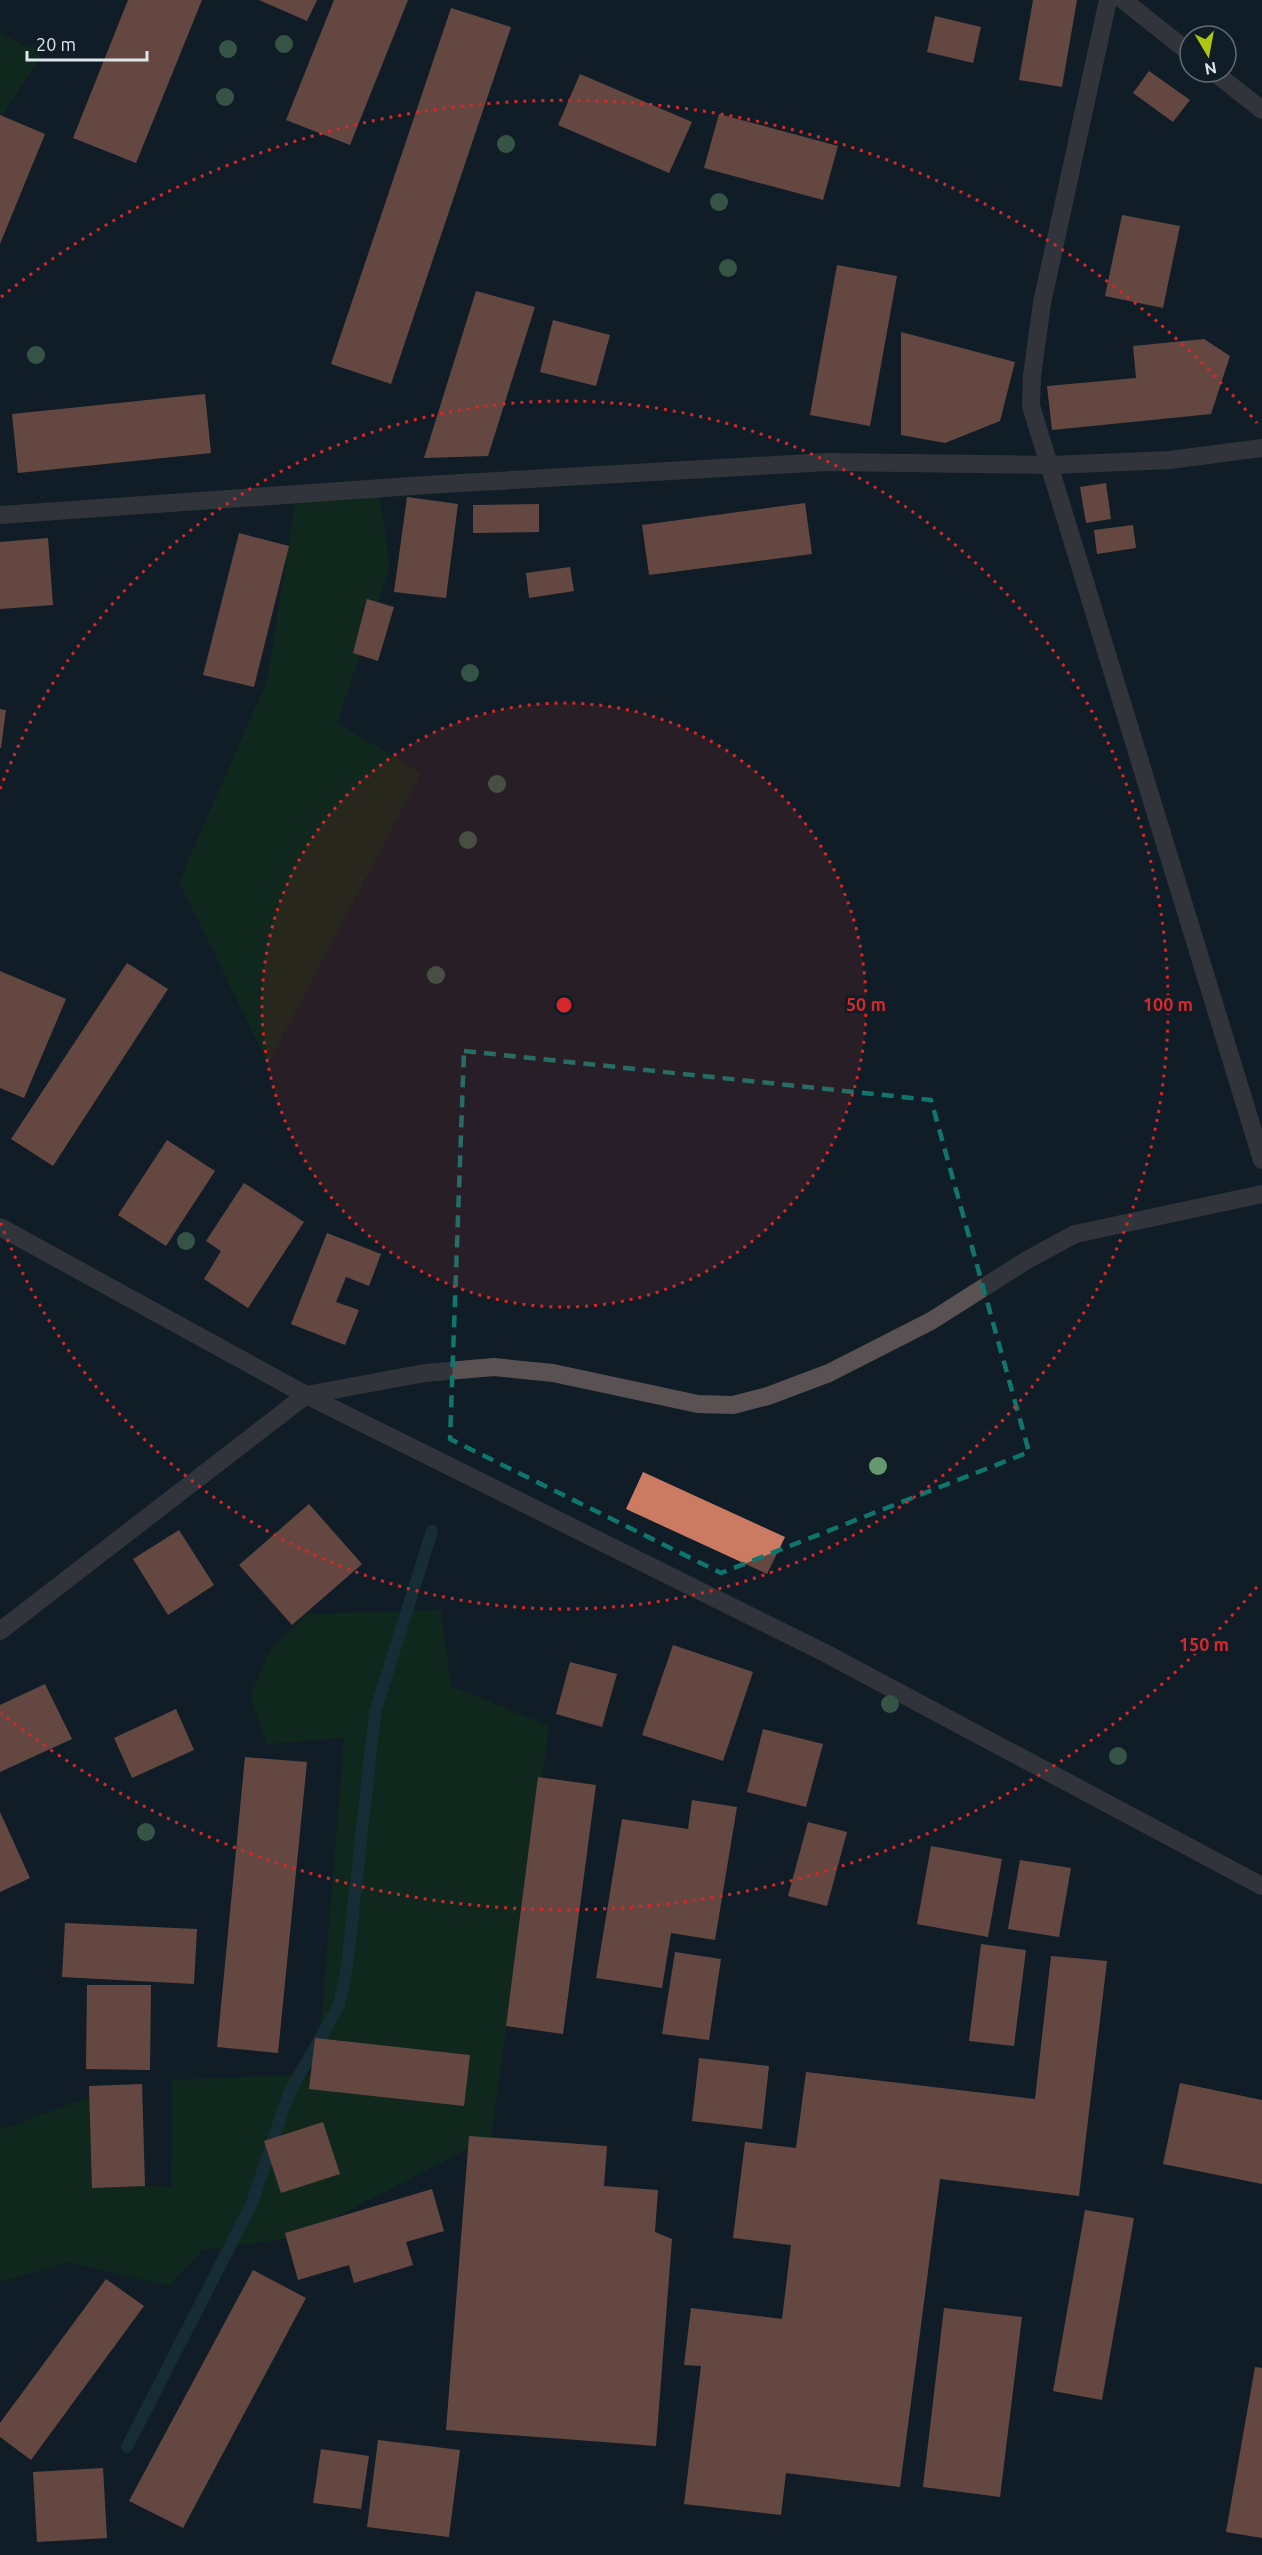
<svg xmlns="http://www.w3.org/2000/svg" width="1262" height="2555" viewBox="0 0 1262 2555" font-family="Ubuntu,sans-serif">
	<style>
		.green { fill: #0f3411 }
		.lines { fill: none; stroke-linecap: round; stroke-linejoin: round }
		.stream { stroke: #1e4249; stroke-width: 12 }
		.building { fill: #cc7b63 }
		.minor { stroke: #5a5152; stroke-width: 18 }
		.tree { fill: #64986e }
		.marked { fill: none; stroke: #0f766e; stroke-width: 4.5; stroke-dasharray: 12 8; stroke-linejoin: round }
		.ring { fill: none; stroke: #d62828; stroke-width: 3; stroke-dasharray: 3 6 }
		.centre { fill: #d62828; stroke: #101d27; stroke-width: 3 }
		.ring-label { font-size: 18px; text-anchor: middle; font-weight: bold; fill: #d62828; stroke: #101d27; stroke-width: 6; stroke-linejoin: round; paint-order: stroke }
	</style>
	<rect width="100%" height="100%" fill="#101d27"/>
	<path class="green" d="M0,32L27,48L52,39L0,119Z
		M378,488L390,565L337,723L421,773L268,1064L179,881L267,681L295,503Z
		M441,1610L451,1686L549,1726L491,2137L297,2237L203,2250L169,2286L69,2262L0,2282V2130L94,2095L112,2184L171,2187L172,2080L317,2074L344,1738L267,1744L250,1696L270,1650L308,1614Z"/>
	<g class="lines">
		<path class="stream" d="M127,2447L252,2203L289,2093L339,2005L347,1967L375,1712L432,1531"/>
	</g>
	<path class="building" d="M128,0H202L136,163L73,138Z
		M259,0H317L307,21Z
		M334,0H408L350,145L286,120Z
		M1033,0H1077L1062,87L1019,80Z
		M451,8L511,27L391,384L331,364Z
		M935,16L981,27L973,63L927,52Z
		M1149,71L1190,100L1173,122L1133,93Z
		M580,74L692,122L669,173L558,125Z
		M719,114L838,146L823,200L704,168Z
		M0,115L45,134L0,244Z
		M1122,215L1180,226L1163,308L1105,296Z
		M837,265L897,276L870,426L810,415Z
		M476,291L535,307L488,456L424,458Z
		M553,320L610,335L596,386L540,372Z
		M901,332L1015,362L1000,421L945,443L901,435Z
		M1204,339L1230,356L1211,414L1052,430L1047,386L1136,378L1133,346Z
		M205,394L211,453L18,473L12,414Z
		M1106,483L1111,519L1086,523L1080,487Z
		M407,497L458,504L446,598L394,592Z
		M805,503L812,554L649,575L642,525Z
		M539,504V532L473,533V505Z
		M1133,525L1136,548L1097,554L1094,530Z
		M239,533L289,546L254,687L203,675Z
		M48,538L53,605L0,609V542Z
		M570,567L574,591L529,598L526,573Z
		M367,599L394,607L378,661L353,653Z
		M0,709L6,710L1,748H0Z
		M127,963L168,989L53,1166L11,1139Z
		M0,971L66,999L24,1098L0,1088Z
		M167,1140L215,1171L166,1246L118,1215Z
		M244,1183L304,1222L248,1308L204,1279L221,1251L206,1241Z
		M327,1233L381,1254L369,1286L346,1277L336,1302L359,1310L345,1345L291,1324Z
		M643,1472L785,1537L767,1574L626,1509Z
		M309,1504L362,1564L292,1625L239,1565Z
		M179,1530L214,1585L168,1615L133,1559Z
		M673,1645L753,1672L723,1761L642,1735Z
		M570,1662L617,1674L602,1727L556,1714Z
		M45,1684L72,1739L0,1772V1705Z
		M176,1709L194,1750L132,1778L114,1738Z
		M763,1729L823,1744L806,1807L747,1792Z
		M245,1757L307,1762L278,2053L217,2047Z
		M538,1777L596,1785L563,2034L506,2026Z
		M692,1800L737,1807L715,1940L671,1933L662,1988L596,1978L622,1819L688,1829Z
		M0,1812L30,1878L0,1892Z
		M808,1822L847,1832L827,1906L788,1896Z
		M931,1846L1002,1859L988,1937L917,1924Z
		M1020,1860L1071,1868L1059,1937L1008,1929Z
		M65,1923L197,1929L194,1984L62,1977Z
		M981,1944L1026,1950L1014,2046L969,2041Z
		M675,1952L721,1959L709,2040L662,2034Z
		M1051,1956L1107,1961L1079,2196L940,2179L900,2487L786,2473L781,2515L684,2504L701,2366L684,2365L691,2308L782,2319L791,2245L733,2238L745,2142L796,2148L806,2072L1035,2099Z
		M87,1985H151L150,2070L86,2069Z
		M315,2038L470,2055L464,2106L309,2089Z
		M699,2058L769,2066L762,2129L692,2121Z
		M1180,2083L1262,2100V2184L1163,2164Z
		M142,2084L145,2186L92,2188L89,2086Z
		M323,2122L340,2174L281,2193L264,2141Z
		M469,2136L607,2146L604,2186L658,2190L655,2232L672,2239L656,2446L446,2430Z
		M432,2189L444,2231L406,2242L413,2265L354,2283L349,2265L298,2280L285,2233Z
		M1085,2210L1134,2218L1102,2400L1053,2391Z
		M253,2270L306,2298L183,2528L129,2501Z
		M106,2279L144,2306L31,2460L0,2437V2423Z
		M944,2308L1022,2317L1000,2497L923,2487Z
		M1255,2367L1262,2368V2538L1226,2532Z
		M378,2440L460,2450L449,2537L367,2527Z
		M321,2449L369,2456L361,2509L313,2503Z
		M103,2468L107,2538L37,2542L33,2472Z"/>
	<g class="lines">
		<path class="minor" d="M1108,0L1042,303L1032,376L1031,406L1262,1160
			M1123,0L1190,53
			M1214,72L1262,110
			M0,515L426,485L827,462L1051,465L1170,460L1262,448
			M0,1227L306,1395L827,1654L1262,1886
			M0,1631L306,1395L425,1373L494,1367L553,1373L698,1404L733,1405L768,1396L829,1373L931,1321L1027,1260L1075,1234L1262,1194"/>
	</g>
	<g class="tree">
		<circle cx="284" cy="44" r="9"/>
		<circle cx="228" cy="49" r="9"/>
		<circle cx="225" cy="97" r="9"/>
		<circle cx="506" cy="144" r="9"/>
		<circle cx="719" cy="202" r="9"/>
		<circle cx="728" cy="268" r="9"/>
		<circle cx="36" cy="355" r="9"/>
		<circle cx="470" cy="673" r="9"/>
		<circle cx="497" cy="784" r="9"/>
		<circle cx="468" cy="840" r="9"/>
		<circle cx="436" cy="975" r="9"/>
		<circle cx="186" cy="1241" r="9"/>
		<circle cx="878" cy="1466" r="9"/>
		<circle cx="890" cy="1704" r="9"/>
		<circle cx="1118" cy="1756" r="9"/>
		<circle cx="146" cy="1832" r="9"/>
	</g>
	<path d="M0 0H1262V2555H0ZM464,1051L931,1100L1029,1452L721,1573L450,1439Z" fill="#101d27" fill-opacity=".55" fill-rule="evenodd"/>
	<path class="marked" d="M464,1051L931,1100L1029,1452L721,1573L450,1439Z"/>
	<circle cx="564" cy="1005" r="302" fill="#d62828" fill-opacity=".12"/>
	<g class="ring">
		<circle cx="564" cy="1005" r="302"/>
		<path d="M0 789A604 604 0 1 1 0 1221"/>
		<path d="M1257 1587A905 905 0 0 1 1 1713M1 297A905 905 0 0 1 1257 423"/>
	</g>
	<circle cx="564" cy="1005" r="9" class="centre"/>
	<g class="ring-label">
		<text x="866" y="1011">50 m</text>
		<text x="1168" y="1011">100 m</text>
		<text x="1204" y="1651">150 m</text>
	</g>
	<g transform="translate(1208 54) rotate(170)"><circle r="28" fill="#101d27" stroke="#626d76" stroke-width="1.5"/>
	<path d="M0-4.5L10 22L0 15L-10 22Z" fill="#acc611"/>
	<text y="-9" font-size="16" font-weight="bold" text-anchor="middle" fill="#dde5ed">N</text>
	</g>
	<path d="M27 51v9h120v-9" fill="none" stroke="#dde5ed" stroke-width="3"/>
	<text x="36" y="51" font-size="18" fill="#dde5ed" stroke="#101d27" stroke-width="4.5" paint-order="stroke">20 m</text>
</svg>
